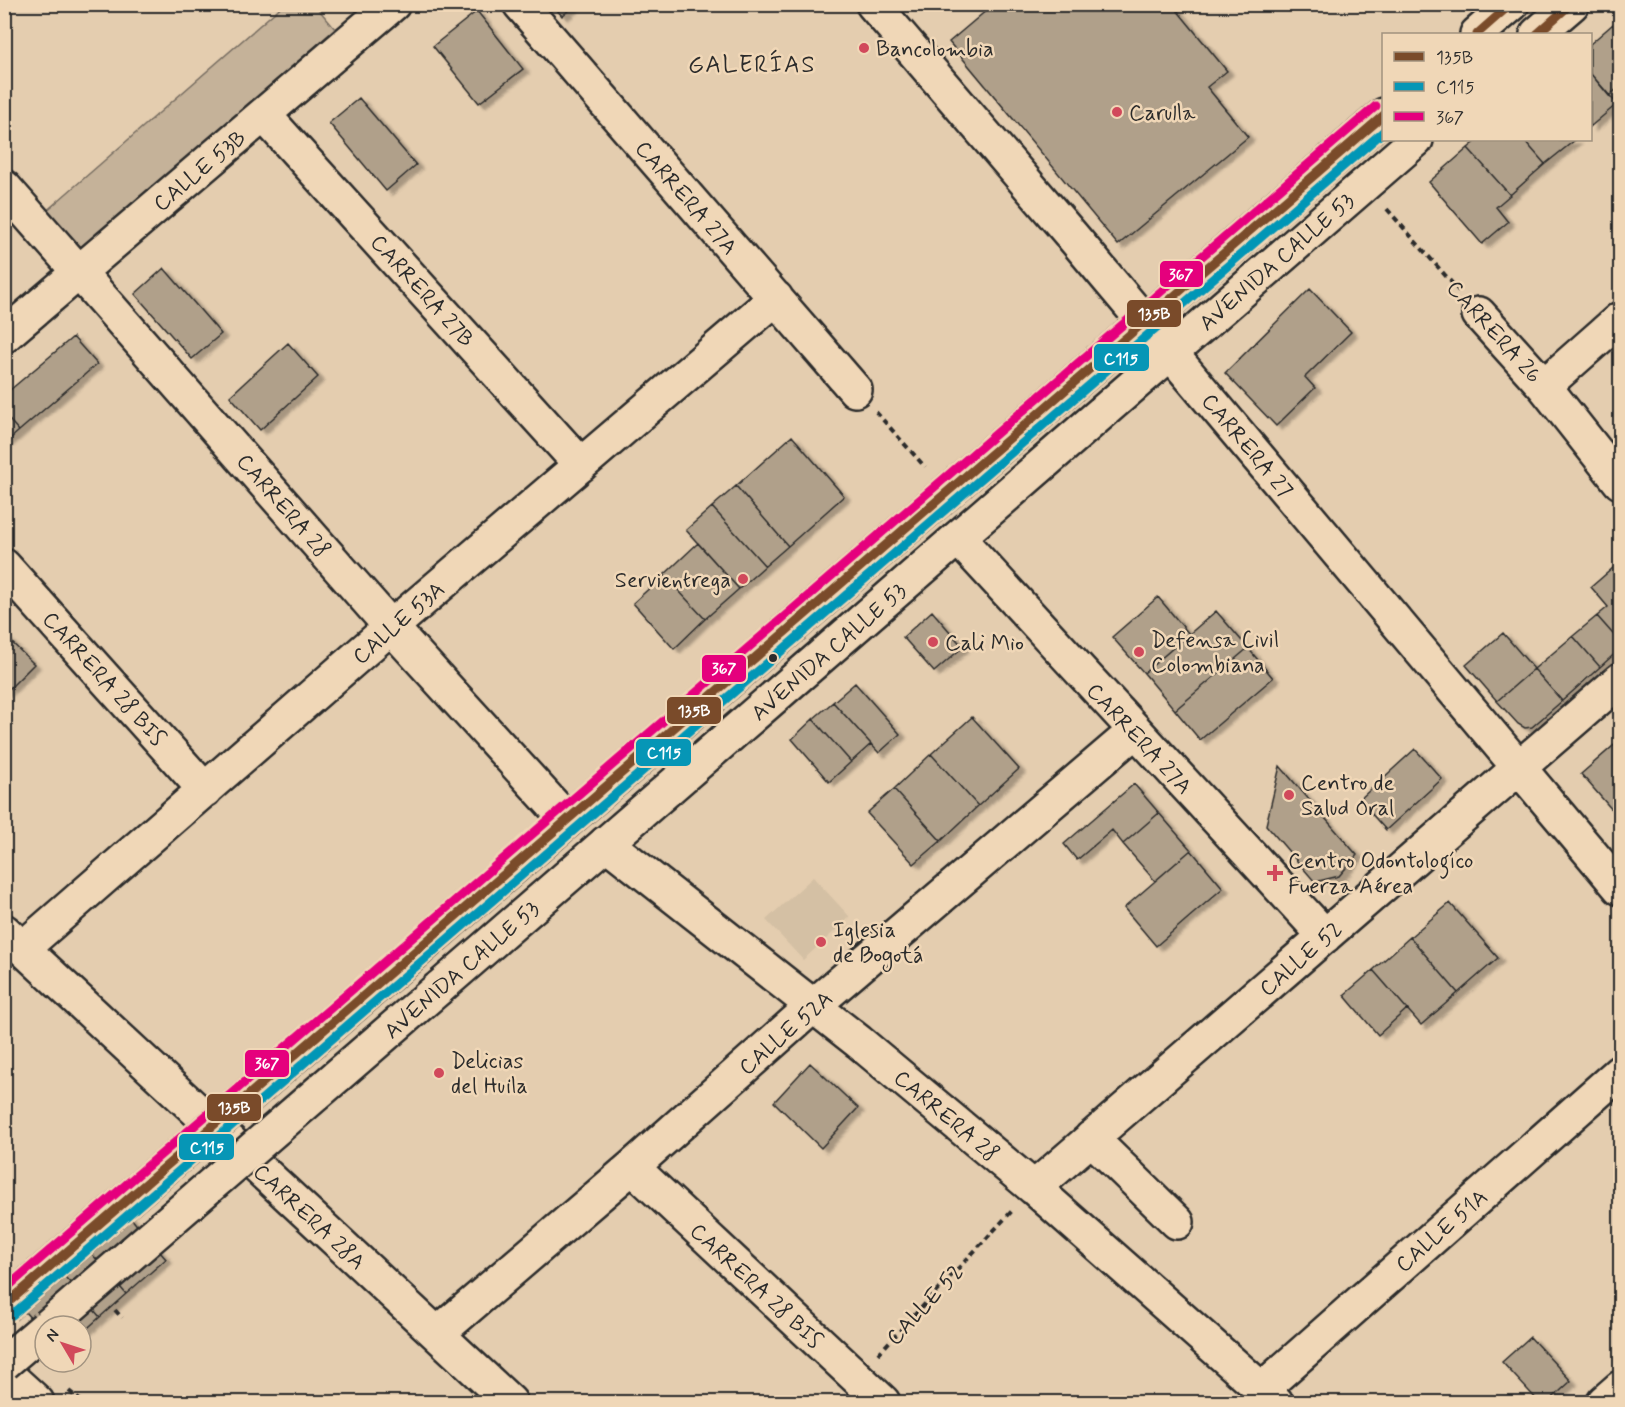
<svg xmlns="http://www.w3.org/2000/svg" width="1625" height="1407" viewBox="0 0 1625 1407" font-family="Mynerve,sans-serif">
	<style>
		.built { fill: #d4c0a4 }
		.green { fill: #c5b299; stroke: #786e62; stroke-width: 1.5 }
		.building { fill: #b0a08a; stroke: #2b2b2b; stroke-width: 1.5; filter: url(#shadow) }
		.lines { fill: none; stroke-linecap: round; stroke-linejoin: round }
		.minor-casing { stroke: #2b2b2b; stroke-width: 38 }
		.major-casing { stroke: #2b2b2b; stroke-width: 38 }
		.highway-casing { stroke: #2b2b2b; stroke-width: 38 }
		.path { stroke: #2b2b2b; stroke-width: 4; stroke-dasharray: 6 4.5; stroke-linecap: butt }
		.minor { stroke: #f0d7b7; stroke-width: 33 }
		.major { stroke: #f0d7b7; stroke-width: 33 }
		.highway { stroke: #f0d7b7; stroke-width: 33 }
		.major-bridge-casing { stroke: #2b2b2b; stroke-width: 38; stroke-linecap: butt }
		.major-bridge { stroke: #f0d7b7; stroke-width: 33 }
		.bus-1-casing { stroke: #f0d7b7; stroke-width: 14 }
		.bus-2-casing { stroke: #f0d7b7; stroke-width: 14 }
		.bus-3-casing { stroke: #f0d7b7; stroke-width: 14 }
		.bus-1 { stroke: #7a4b2a; stroke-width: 9 }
		.bus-2 { stroke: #0696b6; stroke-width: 9 }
		.bus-3 { stroke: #e5007d; stroke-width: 9 }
		.poi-dot { fill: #d1495b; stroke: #f0d7b7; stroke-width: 2 }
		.bus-dot { fill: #2b2b2b; stroke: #f0d7b7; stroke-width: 2 }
		.labels { text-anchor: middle; stroke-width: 5; stroke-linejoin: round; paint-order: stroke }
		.poi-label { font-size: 22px; fill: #2b2b2b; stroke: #f0d7b7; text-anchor: start }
		.street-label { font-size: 22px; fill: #2b2b2b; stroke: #f0d7b7 }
		.neighbourhood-label { font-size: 24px; letter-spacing: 1.5px; fill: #2b2b2b; stroke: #f0d7b7 }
		.line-badge { stroke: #f0d7b7; stroke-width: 2 }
		.badge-label { font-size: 16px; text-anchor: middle; font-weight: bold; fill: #fff }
	</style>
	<defs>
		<filter id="shadow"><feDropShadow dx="6" dy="4" stdDeviation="1.5" flood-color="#0004"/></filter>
	</defs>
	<rect width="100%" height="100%" fill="#e4cdaf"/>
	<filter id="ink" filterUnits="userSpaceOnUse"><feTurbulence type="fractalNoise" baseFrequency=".0167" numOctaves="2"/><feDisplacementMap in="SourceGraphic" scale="12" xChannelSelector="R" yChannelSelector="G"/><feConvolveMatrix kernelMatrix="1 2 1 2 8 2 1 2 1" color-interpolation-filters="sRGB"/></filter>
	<g filter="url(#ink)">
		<path class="built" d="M813,877L850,917L803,960L766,920Z"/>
		<path class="green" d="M283,5H315L335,29L79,253L44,213Z"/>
		<path class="building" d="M552,4H576L562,16Z
			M994,4H1172L1227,71L1207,87L1248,137L1118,245L949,42Z
			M477,11L523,69L479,103L433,46Z
			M1613,24L1620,33V86L1609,96L1590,73V44Z
			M1590,73L1617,104L1590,127Z
			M359,98L416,165L386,191L329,123Z
			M1478,140H1524L1545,164L1510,195L1468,148Z
			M1524,140H1575L1545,164Z
			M1468,148L1510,195L1496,207L1508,222L1482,244L1429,182Z
			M164,268L221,334L192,359L135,294Z
			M1310,289L1351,332L1305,377L1315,388L1276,426L1225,373Z
			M73,337L97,364L19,431L4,414V395Z
			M288,343L318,377L260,430L230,396Z
			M4,414L19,431L4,444Z
			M792,436L844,496L788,546L736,486Z
			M736,486L788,546L765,566L712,507Z
			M712,507L765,566L739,589L686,530Z
			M698,543L739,589L705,619L664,575Z
			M1620,562V642L1597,616L1608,607L1591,587Z
			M664,575L705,619L674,649L633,603Z
			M1158,597L1189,634L1144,673L1112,637Z
			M932,611L963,647L934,672L903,637Z
			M1216,611L1248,648L1175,710L1144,673Z
			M1597,616L1620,642V649L1600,667L1573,636Z
			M1503,633L1534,669L1497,701L1466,665Z
			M4,635L34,664L4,694Z
			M1573,636L1600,667L1562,701L1534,669Z
			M1248,648L1273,678L1200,740L1175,710Z
			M1534,669L1562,701L1532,727L1525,728L1518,724L1497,701Z
			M855,683L900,734L879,753L833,702Z
			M833,702L871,744L851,762L813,719Z
			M972,717L1019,769L978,806L931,754Z
			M813,719L851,762L829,782L792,739Z
			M1620,740V819L1581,774Z
			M1415,749L1442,779L1386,830L1359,800Z
			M931,754L978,806L941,841L894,789Z
			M1280,766L1357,855L1339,876L1315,882L1266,825Z
			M1134,784L1159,813L1123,844L1112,830L1077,860L1064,844Z
			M894,789L941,841L914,864L867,813Z
			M1159,813L1191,850L1155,881L1123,844Z
			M1191,850L1223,888L1156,946L1124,908Z
			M1450,903L1498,958L1458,993L1410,937Z
			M1410,937L1458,993L1421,1025L1373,970Z
			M1373,970L1407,1009L1378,1035L1344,995Z
			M810,1063L858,1108L821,1148L774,1102Z
			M127,1213L139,1228L99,1262L71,1231Z
			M139,1228L166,1259L126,1294L99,1262Z
			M71,1231L99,1262L72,1285L45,1254Z
			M45,1254L100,1317L81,1334V1326H45V1335L5,1289Z
			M99,1262L126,1294L100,1317L72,1285Z
			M1530,1337L1571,1381L1548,1402H1539L1502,1362Z"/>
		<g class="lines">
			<defs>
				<path id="minor" d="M520,4L855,390
					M873,4L1073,237L1620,888
					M264,115L581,465
					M4,187L391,627L567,820
					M1479,314L1544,386L1620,482
					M4,336L393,4
					M1544,386L1620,319
					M958,538L1325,936
					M4,566L205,790
					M606,843L859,1042L1034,1188L1276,1402
					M4,931L510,1402
					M23,948L391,627L776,298
					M1091,1138L1177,1222
					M632,1167L883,1402
					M1034,1188L1620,680
					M437,1334L632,1167L813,1006L1134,732
					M1262,1389L1620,1072
					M1604,1402L1620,1388"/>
				<path id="major" d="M1477,34L1512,4
					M1537,34L1572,4
					M409,957L1384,115
					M439,988L1416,140"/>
				<path id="highway" d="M4,1372L37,1402"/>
			</defs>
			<use href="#minor" class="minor-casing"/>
			<use href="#major" class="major-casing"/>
			<use href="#highway" class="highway-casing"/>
			<path class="path" d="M1387,209L1459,291
				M876,412L925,467
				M115,1310L122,1318
				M878,1354L1012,1211
				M69,1391L82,1402"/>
			<use href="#minor" class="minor"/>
			<use href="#major" class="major"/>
			<use href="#highway" class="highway"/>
			<defs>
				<path id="major-bridge" d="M4,1306L409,957
					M48,1326L439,988
					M4,1363L45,1328"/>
			</defs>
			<use href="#major-bridge" class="major-bridge-casing"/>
			<use href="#major-bridge" class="major-bridge"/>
			<defs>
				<path id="bus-1" d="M1477,34L1511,4
					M1537,34L1571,4
					M4,1306L1384,115"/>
				<path id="bus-2" d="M12,1315L1384,131"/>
				<path id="bus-3" d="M4,1290L1376,106"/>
			</defs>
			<use href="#bus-1" class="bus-1-casing"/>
			<use href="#bus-2" class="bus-2-casing"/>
			<use href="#bus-3" class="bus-3-casing"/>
			<use href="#bus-1" class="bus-1"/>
			<use href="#bus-2" class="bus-2"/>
			<use href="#bus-3" class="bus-3"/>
		</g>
	</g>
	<g class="poi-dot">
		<circle cx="864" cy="48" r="6"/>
		<circle cx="1117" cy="112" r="6"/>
		<circle cx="743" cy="579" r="6"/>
		<circle cx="933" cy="642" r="6"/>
		<circle cx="1139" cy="652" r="6"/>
		<circle cx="1289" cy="795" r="6"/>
		<path d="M1272 864h6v6h6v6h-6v6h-6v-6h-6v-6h6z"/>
		<circle cx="821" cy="942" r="6"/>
		<circle cx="439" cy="1073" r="6"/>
	</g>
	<circle class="bus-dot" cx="773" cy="658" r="5"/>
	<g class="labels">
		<g class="poi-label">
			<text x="876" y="56">Bancolombia</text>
			<text x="1129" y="120">Carulla</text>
			<text x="731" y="587" text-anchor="end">Servientrega</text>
			<text x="1151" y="647">Defensa Civil<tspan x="1151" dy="25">Colombiana</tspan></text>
			<text x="945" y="650">Cali Mio</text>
			<text x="1301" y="790">Centro de<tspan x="1301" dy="25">Salud Oral</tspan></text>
			<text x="1288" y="868">Centro Odontologíco<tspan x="1288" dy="25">Fuerza Aérea</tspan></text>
			<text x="833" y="937">Iglesia<tspan x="833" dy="25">de Bogotá</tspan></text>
			<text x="451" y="1068">Delicias<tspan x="451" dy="25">del Huila</tspan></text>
		</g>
		<g class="street-label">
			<text transform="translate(199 170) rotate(-40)" y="8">CALLE 53B</text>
			<text transform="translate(687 197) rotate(49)" y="8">CARRERA 27A</text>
			<text transform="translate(1276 261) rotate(-41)" y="8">AVENIDA CALLE 53</text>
			<text transform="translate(423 290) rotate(48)" y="8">CARRERA 27B</text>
			<text transform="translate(1495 331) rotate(48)" y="8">CARRERA 26</text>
			<text transform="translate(1248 445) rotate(50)" y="8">CARRERA 27</text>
			<text transform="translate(284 505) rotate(49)" y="8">CARRERA 28</text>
			<text transform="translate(398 622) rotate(-41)" y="8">CALLE 53A</text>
			<text transform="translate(828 651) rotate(-41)" y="8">AVENIDA CALLE 53</text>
			<text transform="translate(105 678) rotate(48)" y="8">CARRERA 28 BIS</text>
			<text transform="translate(1140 738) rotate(47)" y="8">CARRERA 27A</text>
			<text transform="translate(1300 958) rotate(-41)" y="8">CALLE 52</text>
			<text transform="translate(461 969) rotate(-41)" y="8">AVENIDA CALLE 53</text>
			<text transform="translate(785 1032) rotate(-41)" y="8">CALLE 52A</text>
			<text transform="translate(947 1115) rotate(40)" y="8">CARRERA 28</text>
			<text transform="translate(310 1216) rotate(43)" y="8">CARRERA 28A</text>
			<text transform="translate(1441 1230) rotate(-41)" y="8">CALLE 51A</text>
			<text transform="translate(757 1285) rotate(43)" y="8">CARRERA 28 BIS</text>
			<text transform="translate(924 1304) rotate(-47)" y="8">CALLE 52</text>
		</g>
		<g class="neighbourhood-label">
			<text x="752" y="72">GALERÍAS</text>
		</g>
	</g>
	<g class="line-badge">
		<rect x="1159" y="260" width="45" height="28" rx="6" fill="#e5007d"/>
		<rect x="1126" y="299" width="56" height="29" rx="6" fill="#7a4b2a"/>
		<rect x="1093" y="343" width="57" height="29" rx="6" fill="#0696b6"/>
		<rect x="701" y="654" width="46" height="29" rx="6" fill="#e5007d"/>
		<rect x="666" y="696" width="56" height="29" rx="6" fill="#7a4b2a"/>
		<rect x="635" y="738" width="57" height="29" rx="6" fill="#0696b6"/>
		<rect x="244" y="1049" width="46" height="29" rx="6" fill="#e5007d"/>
		<rect x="206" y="1093" width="56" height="29" rx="6" fill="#7a4b2a"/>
		<rect x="178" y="1133" width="57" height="28" rx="6" fill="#0696b6"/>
	</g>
	<g class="badge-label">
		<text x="1181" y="280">367</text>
		<text x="1154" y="319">135B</text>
		<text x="1121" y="364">C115</text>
		<text x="724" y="674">367</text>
		<text x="694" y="716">135B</text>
		<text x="664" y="758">C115</text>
		<text x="267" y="1069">367</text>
		<text x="234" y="1113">135B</text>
		<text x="207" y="1153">C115</text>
	</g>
	<rect width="1625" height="1407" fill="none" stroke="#f0d7b7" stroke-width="24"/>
	<rect x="12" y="12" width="1601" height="1383" fill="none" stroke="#2b2b2b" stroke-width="2" filter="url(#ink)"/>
	<rect x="1382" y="33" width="210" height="108" fill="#f0d7b7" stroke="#a1927f" stroke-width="1.5"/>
	<rect x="1394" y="52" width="30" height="9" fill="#7a4b2a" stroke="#a1927f" stroke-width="1.5"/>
	<text x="1436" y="63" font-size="18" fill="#2b2b2b">135B</text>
	<rect x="1394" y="82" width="30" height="9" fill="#0696b6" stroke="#a1927f" stroke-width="1.5"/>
	<text x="1436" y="93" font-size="18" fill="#2b2b2b">C115</text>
	<rect x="1394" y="112" width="30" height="9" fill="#e5007d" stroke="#a1927f" stroke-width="1.5"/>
	<text x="1436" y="123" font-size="18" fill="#2b2b2b">367</text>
	<g transform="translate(63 1344) rotate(309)"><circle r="28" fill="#f0d7b7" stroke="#a1927f" stroke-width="1.5"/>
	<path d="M0-4.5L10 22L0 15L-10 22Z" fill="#d1495b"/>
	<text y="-9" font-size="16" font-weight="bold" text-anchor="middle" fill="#2b2b2b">N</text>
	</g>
</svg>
